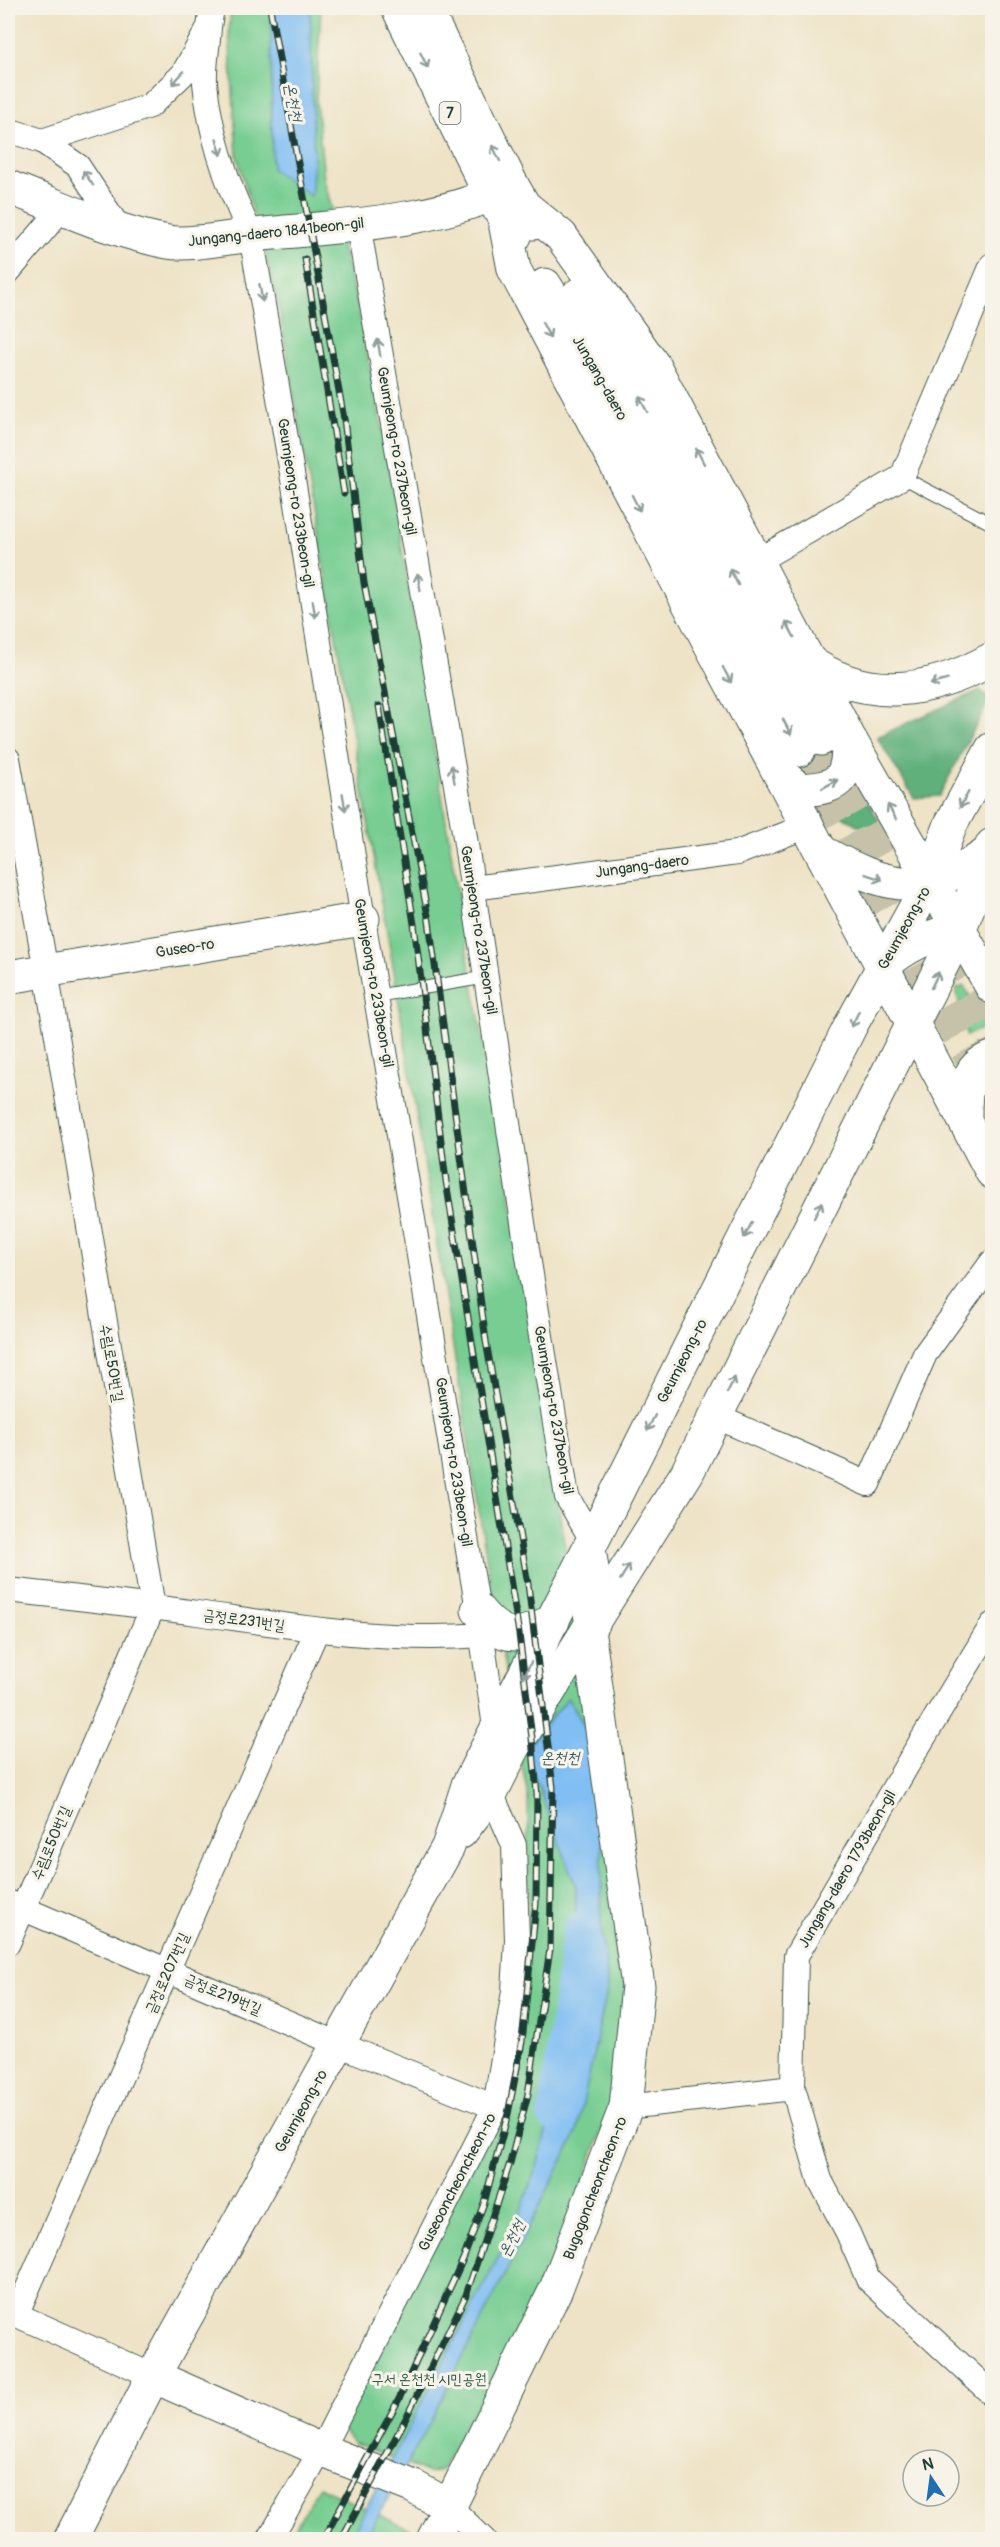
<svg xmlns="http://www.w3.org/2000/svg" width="1000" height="2547" viewBox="0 0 1000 2547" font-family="Pangolin,'Poor Story',sans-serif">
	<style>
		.green { fill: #77cd92; stroke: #4b8563; stroke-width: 1.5 }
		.forest { fill: #61b07c; stroke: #407658; stroke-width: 1.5 }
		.water { fill: #80bef3; stroke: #507e94; stroke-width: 1.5 }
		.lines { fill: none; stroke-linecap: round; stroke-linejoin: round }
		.river { stroke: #80bef3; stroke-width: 38 }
		.primary-tunnel { stroke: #c5c2a9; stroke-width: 33; stroke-dasharray: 33 16; stroke-linecap: butt }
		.lane-casing { stroke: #3e564a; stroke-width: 14 }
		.street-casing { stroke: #3e564a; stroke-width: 26 }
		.secondary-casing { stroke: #3e564a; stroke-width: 35 }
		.primary-casing { stroke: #3e564a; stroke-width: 35 }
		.highway-casing { stroke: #3e564a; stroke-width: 35 }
		.lane { stroke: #fff; stroke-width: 12 }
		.street { stroke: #fff; stroke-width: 24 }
		.secondary { stroke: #fff; stroke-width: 33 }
		.primary { stroke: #fff; stroke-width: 33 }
		.highway { stroke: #fff; stroke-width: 33 }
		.rail-casing { stroke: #1f3d34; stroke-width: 7 }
		.rail { stroke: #f7f3e8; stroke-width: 4.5; stroke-dasharray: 14; stroke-linecap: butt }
		.oneway { stroke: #8f9e9a }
		.labels { text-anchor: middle; stroke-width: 6; stroke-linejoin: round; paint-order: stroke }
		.shield { fill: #f7f3e8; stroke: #60746a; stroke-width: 1.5 }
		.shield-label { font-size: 14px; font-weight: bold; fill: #1f3d34 }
		.street-label { font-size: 15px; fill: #1f3d34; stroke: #f7f3e8 }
		.park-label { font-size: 15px; fill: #315a47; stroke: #f7f3e8 }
		.water-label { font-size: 16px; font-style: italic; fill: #375d64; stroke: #f7f3e8 }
	</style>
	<rect width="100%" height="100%" fill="#f7f3e8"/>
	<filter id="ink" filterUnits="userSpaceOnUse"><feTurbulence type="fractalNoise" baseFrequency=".0167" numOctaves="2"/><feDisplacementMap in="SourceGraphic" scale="12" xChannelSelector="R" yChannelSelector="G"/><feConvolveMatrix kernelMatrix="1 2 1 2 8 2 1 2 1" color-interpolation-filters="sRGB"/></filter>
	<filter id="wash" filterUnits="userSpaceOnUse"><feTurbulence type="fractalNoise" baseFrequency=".008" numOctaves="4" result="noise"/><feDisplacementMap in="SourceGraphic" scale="24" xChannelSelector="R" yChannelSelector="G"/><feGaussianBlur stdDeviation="1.35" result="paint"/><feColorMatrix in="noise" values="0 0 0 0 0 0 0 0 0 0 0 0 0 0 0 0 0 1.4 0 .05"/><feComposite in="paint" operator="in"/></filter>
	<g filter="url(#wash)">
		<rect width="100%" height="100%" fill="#eee3c6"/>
		<path class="green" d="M231,8H321L316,100L324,179L357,303L384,437L468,957L510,1190L603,1794L627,1996L620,2077L566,2233L479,2407L441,2469L429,2473L353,2442L341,2428L507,2071L529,1909L528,1796L516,1736L488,1568L394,972L277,297L237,156L229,31Z
			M964,986L987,1026L966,1036L956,989Z
			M319,2486L417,2533L414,2540H288Z"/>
		<path class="forest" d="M980,690L990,699L939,796L914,798L877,737Z
			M859,786L883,828L875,835L826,807Z"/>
		<path class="water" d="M271,8H310L314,159L311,196L272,169Z
			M568,1698L587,1730L602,1827L601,1926L608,1986L577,2132L427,2428L365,2539L349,2540L515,2226L537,2166L575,2020L576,1887L525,1750Z"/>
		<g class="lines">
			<path class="river" d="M557,2115L582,1930"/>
		</g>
	</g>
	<g filter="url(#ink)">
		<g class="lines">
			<path class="primary-tunnel" d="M821,739L992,1047
				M799,750L992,1095"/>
			<defs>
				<path id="lane" d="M902,477L992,524
					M376,996L487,977"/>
				<path id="street" d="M209,27C208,45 204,65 205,83C210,135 229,189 251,235L294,485L363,919L478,1610L496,1734
					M8,130L42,141L78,166L119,228
					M42,141L150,106L183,74L209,27L212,8
					M358,224L464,831L528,1256L567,1497L592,1540L597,1571L584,1601L588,1630
					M8,272L63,207
					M755,562L902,477L992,265
					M8,759L46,971L153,1607L8,1943
					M473,888L737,853L807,826
					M715,1416L868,1484L925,1354L992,1262
					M8,1590C71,1597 134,1604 197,1613C291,1626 387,1643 482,1635
					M992,1625L913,1755L796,1956L793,2088L820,2180L848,2233L868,2279L992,2394
					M8,1902L338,2044L495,2107
					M626,2107L793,2088
					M8,2311L153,2376
					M16,2315L317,1630
					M450,2507L484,2540
					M269,2540L321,2450L495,2107L514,1991L517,1940L514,1845L491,1793L493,1781"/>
				<path id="secondary" d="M8,187C59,206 113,232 168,242C190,246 230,237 254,235C337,226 438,224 512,185
					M8,977L363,919
					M478,1610C505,1643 518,1637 553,1621
					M461,1832L491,1793L513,1749L687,1473L959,931
					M153,2376L321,2450L414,2487L450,2507
					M70,2540L153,2376L448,1847L468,1785L573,1580L851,1025L930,881
					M433,2540L556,2289L626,2107L638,1986L588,1630"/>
				<path id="primary" d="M398,8L491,196L515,236
					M425,8L512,185L534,223
					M523,205L561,236L654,366L848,736L992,987
					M504,217L514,269L691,608L992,1172
					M545,285L603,380L799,750
					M578,295L624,368L821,739
					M781,774L800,790C843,788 849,777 848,736
					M822,852C888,889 923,898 988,853
					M882,967C904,947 929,934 959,931
					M965,1120C965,1094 964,1067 992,1058"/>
				<path id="highway" d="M807,660C866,704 931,693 992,659
					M930,881L951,824L992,749
					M959,931L992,845"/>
			</defs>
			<use href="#lane" class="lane-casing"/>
			<use href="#street" class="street-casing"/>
			<use href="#secondary" class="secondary-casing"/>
			<use href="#primary" class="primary-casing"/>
			<use href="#highway" class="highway-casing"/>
			<use href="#lane" class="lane"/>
			<use href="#street" class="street"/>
			<use href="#secondary" class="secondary"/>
			<use href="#primary" class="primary"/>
			<use href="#highway" class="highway"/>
			<defs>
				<path id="rail" d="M270,8L344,419L364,583L429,921L486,1341L528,1584L553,1787L550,1949L528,2094L510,2163L466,2295L405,2420L341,2540
					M305,259L344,493
					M323,2540L399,2399L464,2257L484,2203L508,2114L522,2042L536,1904L537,1794L532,1738L519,1634L446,1181L414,924L379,706"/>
			</defs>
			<use href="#rail" class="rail-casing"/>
			<use href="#rail" class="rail"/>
		</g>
		<defs><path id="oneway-shaft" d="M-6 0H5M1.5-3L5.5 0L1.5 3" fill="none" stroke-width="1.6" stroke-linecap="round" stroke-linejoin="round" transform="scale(1.5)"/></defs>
		<g class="oneway">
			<use href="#oneway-shaft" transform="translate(424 60) rotate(64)"/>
			<use href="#oneway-shaft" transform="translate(178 78) rotate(132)"/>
			<use href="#oneway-shaft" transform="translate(219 147) rotate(74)"/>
			<use href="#oneway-shaft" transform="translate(496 153) rotate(-116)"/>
			<use href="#oneway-shaft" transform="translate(88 178) rotate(-125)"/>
			<use href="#oneway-shaft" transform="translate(261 293) rotate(80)"/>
			<use href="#oneway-shaft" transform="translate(546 330) rotate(62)"/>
			<use href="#oneway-shaft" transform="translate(379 348) rotate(-99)"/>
			<use href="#oneway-shaft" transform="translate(643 404) rotate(-118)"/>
			<use href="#oneway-shaft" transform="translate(700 456) rotate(-117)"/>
			<use href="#oneway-shaft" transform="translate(636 503) rotate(63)"/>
			<use href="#oneway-shaft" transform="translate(734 577) rotate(-118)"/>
			<use href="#oneway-shaft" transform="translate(419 582) rotate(-100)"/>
			<use href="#oneway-shaft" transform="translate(314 609) rotate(81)"/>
			<use href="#oneway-shaft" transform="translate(790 629) rotate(-118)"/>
			<use href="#oneway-shaft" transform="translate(727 675) rotate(62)"/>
			<use href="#oneway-shaft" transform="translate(939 682) rotate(165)"/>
			<use href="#oneway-shaft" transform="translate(787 727) rotate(62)"/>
			<use href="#oneway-shaft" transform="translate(453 774) rotate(-100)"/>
			<use href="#oneway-shaft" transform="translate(830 784) rotate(-29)"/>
			<use href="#oneway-shaft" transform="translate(964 800) rotate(119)"/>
			<use href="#oneway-shaft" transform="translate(344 802) rotate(81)"/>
			<use href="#oneway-shaft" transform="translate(892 812) rotate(-120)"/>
			<use href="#oneway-shaft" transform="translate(874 877) rotate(19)"/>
			<use href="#oneway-shaft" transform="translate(935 980) rotate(-64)"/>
			<use href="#oneway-shaft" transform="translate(855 1019) rotate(117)"/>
			<use href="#oneway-shaft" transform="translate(818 1210) rotate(-64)"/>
			<use href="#oneway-shaft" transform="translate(748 1230) rotate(117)"/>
			<use href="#oneway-shaft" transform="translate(731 1385) rotate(-64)"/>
			<use href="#oneway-shaft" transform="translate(651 1423) rotate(117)"/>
			<use href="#oneway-shaft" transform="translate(625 1572) rotate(-58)"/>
			<use href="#oneway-shaft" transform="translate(527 1670) rotate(117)"/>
		</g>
	</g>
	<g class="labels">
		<rect class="shield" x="439.5" y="102" width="21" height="22" rx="4.5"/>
		<g class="shield-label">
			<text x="450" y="118">7</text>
		</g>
		<g class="street-label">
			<text transform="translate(276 232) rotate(-6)" y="5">Jungang-daero 1841beon-gil</text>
			<text transform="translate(600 378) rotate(60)" y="5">Jungang-daero</text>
			<text transform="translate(397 451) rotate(80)" y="5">Geumjeong-ro 237beon-gil</text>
			<text transform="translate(296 503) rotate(81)" y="5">Geumjeong-ro 233beon-gil</text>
			<text transform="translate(642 866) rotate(-8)" y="5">Jungang-daero</text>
			<text transform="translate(904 928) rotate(-61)" y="5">Geumjeong-ro</text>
			<text transform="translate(479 930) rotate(81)" y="5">Geumjeong-ro 237beon-gil</text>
			<text transform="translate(185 948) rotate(-9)" y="5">Guseo-ro</text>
			<text transform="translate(374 983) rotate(80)" y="5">Geumjeong-ro 233beon-gil</text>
			<text transform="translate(682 1361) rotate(-63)" y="5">Geumjeong-ro</text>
			<text transform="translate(112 1363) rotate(80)" y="5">수림로50번길</text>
			<text transform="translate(554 1410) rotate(80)" y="5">Geumjeong-ro 237beon-gil</text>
			<text transform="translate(454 1462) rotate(81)" y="5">Geumjeong-ro 233beon-gil</text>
			<text transform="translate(244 1620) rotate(8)" y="5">금정로231번길</text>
			<text transform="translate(51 1843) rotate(-67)" y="5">수림로50번길</text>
			<text transform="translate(847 1869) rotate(-60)" y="5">Jungang-daero 1793beon-gil</text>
			<text transform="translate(167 1973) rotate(-66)" y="5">금정로207번길</text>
			<text transform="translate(223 1994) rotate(23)" y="5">금정로219번길</text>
			<text transform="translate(301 2111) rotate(-61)" y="5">Geumjeong-ro</text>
			<text transform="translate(457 2182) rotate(-63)" y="5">Guseooncheoncheon-ro</text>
			<text transform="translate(595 2188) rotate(-69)" y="5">Bugogoncheoncheon-ro</text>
		</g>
		<g class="park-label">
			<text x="429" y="2384">구서 온천천 시민공원</text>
		</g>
		<g class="water-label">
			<text transform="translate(294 102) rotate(80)" y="6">온천천</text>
			<text x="560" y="1763">온천천</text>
			<text transform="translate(511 2238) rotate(-63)" y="6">온천천</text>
		</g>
	</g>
	<rect width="1000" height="2547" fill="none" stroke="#f7f3e8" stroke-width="30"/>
	<g transform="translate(931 2478) rotate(347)"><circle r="28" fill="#f7f3e8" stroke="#a1aaa0" stroke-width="1.5"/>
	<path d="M0-4.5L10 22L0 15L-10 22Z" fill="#1f6fb2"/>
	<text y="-9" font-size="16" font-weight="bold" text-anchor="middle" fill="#1f3d34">N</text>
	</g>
</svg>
